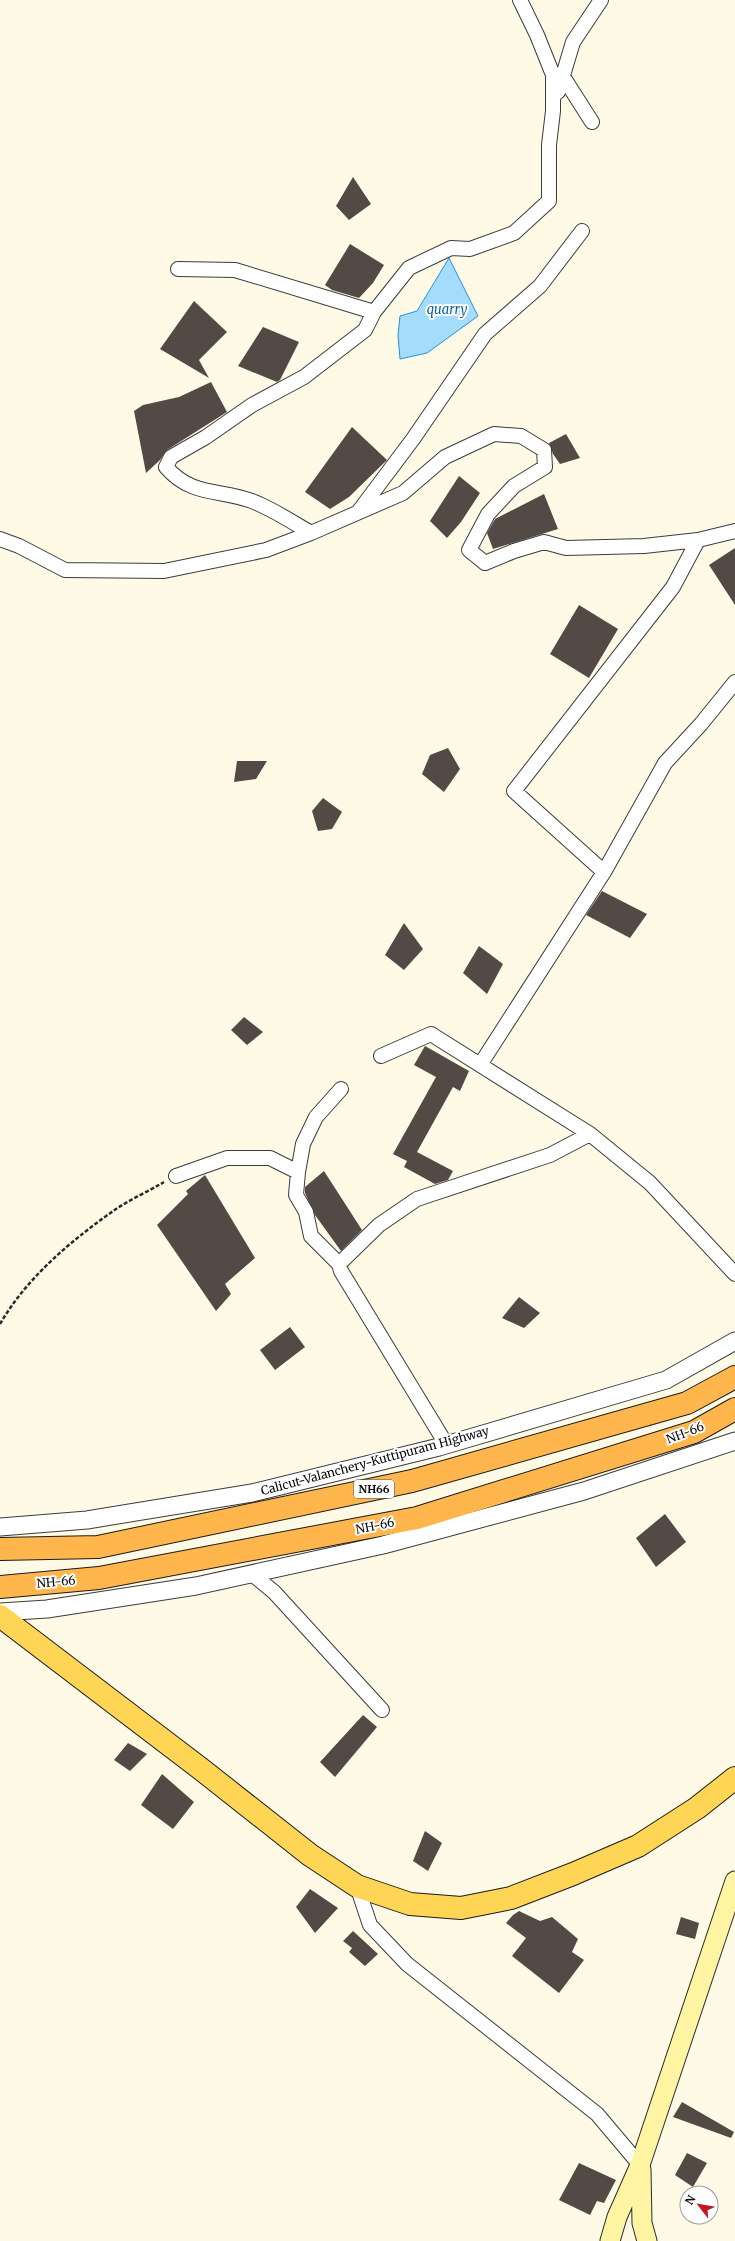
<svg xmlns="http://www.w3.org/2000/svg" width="735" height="2241" viewBox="0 0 735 2241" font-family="Merriweather,serif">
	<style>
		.water { fill: #a5dcfc; stroke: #2693d9 }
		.building { fill: #534a45 }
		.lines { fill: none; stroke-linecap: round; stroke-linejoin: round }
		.minor-casing { stroke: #3c3c3c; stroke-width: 16 }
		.tertiary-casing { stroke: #3c3c3c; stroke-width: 19 }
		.secondary-casing { stroke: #2b2b2b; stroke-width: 21 }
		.primary-casing { stroke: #1a1a1a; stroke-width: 24 }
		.trunk-casing { stroke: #1a1a1a; stroke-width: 24 }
		.path { stroke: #2b2b2b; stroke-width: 2.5; stroke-dasharray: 4 2; stroke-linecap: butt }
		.minor { stroke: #fff; stroke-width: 14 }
		.tertiary { stroke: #fff; stroke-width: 17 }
		.secondary { stroke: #fff4a1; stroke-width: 19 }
		.primary { stroke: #ffd556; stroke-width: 22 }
		.trunk { stroke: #ffb64d; stroke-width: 22 }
		.labels { text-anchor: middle; stroke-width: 4; stroke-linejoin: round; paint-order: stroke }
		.shield { fill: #fff; stroke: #535353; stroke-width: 1 }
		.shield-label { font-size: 11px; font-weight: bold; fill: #090909 }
		.street-label { font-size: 12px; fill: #090909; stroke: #fff }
		.water-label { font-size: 13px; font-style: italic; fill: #0a62a4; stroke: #fff }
	</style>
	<rect width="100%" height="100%" fill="#fffae6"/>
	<path class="water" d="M449,258L478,316L427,353L400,359L398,335L400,316L417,311Z"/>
	<path class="building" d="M353,177L371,204L349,220L336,206Z
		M350,244L384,265L373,283L359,298L332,290L325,285Z
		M194,301L227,332L199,360L209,378L160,349Z
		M263,327L299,342L280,380L277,382L238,366Z
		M211,382L227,412L167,450L160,460L146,473L134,411L143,405L179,397Z
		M352,427L387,460L349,497L330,509L305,492Z
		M566,434L580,458L560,464L553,454L549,443Z
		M459,476L480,493L461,522L447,538L430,521Z
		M544,494L558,529L493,549L487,533L495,519Z
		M735,548V605L709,565Z
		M579,605L618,629L589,678L550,654Z
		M448,748L460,769L444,792L422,774L430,755Z
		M237,761H267L256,779L234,782Z
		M323,798L342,812L332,829L318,831L312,811Z
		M602,891L647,914L630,938L586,915Z
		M404,923L423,949L404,970L385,955Z
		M479,946L503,964L487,994L463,973Z
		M244,1017L263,1032L247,1045L231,1030Z
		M425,1046L469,1071L460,1091L453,1087L417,1152L453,1171L448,1180L435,1184L404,1167L407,1161L393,1154L436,1077L414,1065Z
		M324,1171L362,1230L341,1251L315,1215L305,1193V1187Z
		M205,1175L255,1258L225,1284L231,1294L216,1311L157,1225L188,1194L186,1191Z
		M519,1297L540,1313L524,1328L502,1318Z
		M290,1327L305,1347L275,1370L260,1350Z
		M665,1514L686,1542L656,1567L636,1538Z
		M363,1715L377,1727L335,1777L320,1762Z
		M128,1743L147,1754L130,1771L114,1760Z
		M162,1774L194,1802L173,1829L141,1805Z
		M425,1831L442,1843L428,1871L413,1861Z
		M310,1889L338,1908L315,1933L296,1907Z
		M519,1911L540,1921L552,1917L578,1939L572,1952L584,1960L559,1993L512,1956L526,1938L506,1923L513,1915Z
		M681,1917L699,1923L695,1939L676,1934Z
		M353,1931L378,1954L365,1966L349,1952L352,1948L343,1941Z
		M682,2102L734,2132L731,2138L673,2117Z
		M687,2153L707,2163L693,2187L675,2175Z
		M579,2163L616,2180L604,2203L597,2201L590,2215L559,2200Z"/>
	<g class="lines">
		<defs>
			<path id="minor" d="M520,0L537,35L553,75V111L549,145V201L514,233L470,249L451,248L409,268L374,312L365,330L304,377L252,405L206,437L171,457L166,467C193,499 226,488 259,504C277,512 294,523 311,533L403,493L445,457L494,434L521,436L544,450L545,467L514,486L488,514L469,550L485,563L514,551L544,542L566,548L644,546L698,540L735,531
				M562,75L592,122
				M558,92L573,42L601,0
				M178,269L235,270L374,312
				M359,511L413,439L485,334L540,286L582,231
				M0,539L19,546L65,570L164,571L266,550L311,533
				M604,872L514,791L673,587L698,540
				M381,1056L431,1034L590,1134L650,1183L735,1274
				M480,1065L604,872L665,763L701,724L735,682
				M298,1172L303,1144L316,1117L341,1089
				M176,1176L227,1158H270L298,1172L296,1195L306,1212L311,1236L339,1264
				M446,1444L341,1271L339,1264L379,1225L417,1199L550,1155L590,1134
				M252,1574L274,1592L382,1710
				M357,1886L370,1925L407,1964L597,2114L640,2165"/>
			<path id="tertiary" d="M0,1527L87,1520L252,1493L439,1447L666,1380L735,1341
				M0,1612L47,1609L196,1586L383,1545L584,1491L735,1441"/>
			<path id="secondary" d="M641,2169L642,2223L647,2241
				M610,2241L617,2217L640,2165L735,1881"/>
			<path id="primary" d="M0,1616L201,1769L310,1855L357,1886L410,1904L461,1908L511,1898L573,1874L638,1846L697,1808L735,1778"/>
			<path id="trunk" d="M0,1549L98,1547L412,1481L687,1403L735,1377
				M0,1587L99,1578L417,1518L694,1432L735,1409"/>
		</defs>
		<use href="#minor" class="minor-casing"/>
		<use href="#tertiary" class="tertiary-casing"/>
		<use href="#secondary" class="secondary-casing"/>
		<use href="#primary" class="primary-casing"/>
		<use href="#trunk" class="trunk-casing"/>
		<path class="path" d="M0,1324C27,1277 73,1239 116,1209C131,1199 149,1191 164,1182"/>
		<use href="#minor" class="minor"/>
		<use href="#tertiary" class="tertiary"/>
		<use href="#secondary" class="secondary"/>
		<use href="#primary" class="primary"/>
		<use href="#trunk" class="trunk"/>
	</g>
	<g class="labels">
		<rect class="shield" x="354" y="1480" width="40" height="18" rx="3"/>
		<g class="shield-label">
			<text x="374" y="1493">NH66</text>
		</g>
		<g class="street-label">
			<text transform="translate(685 1433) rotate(-21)" y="4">NH-66</text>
			<text transform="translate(375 1461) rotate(-15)" y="4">Calicut-Valanchery-Kuttipuram Highway</text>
			<text transform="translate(375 1526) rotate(-11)" y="4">NH-66</text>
			<text transform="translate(56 1582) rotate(-5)" y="4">NH-66</text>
		</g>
		<g class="water-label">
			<text x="447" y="314">quarry</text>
		</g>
	</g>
	<g transform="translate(699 2205) rotate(301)"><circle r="19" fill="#ffffff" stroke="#9d9d9d"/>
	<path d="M0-3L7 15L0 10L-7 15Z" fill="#c41720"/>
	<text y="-6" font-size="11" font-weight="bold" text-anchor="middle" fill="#090909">N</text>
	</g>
</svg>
